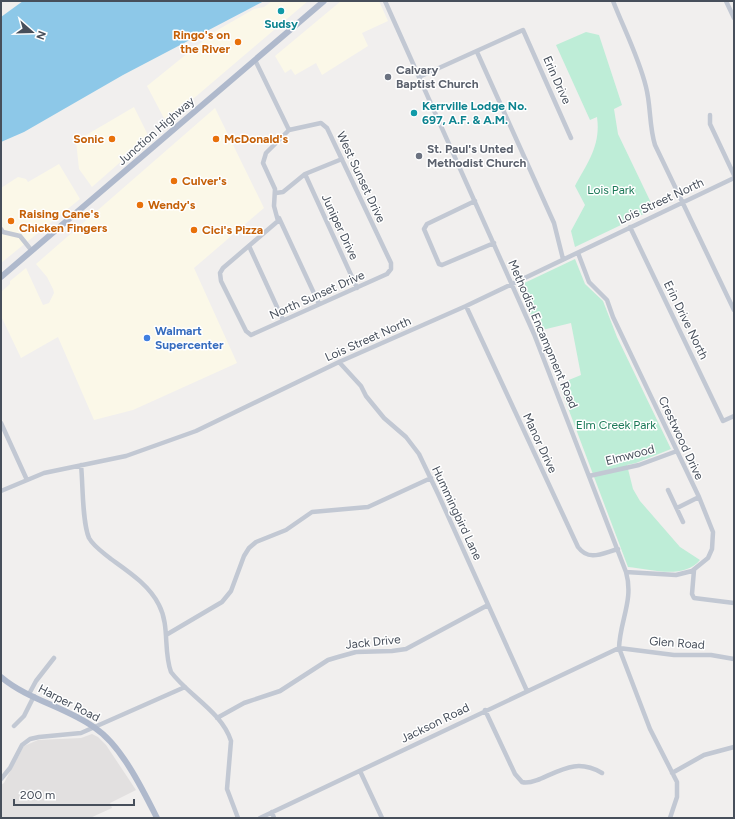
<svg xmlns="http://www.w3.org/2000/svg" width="735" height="819" viewBox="0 0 735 819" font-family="Figtree,sans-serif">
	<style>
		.commercial { fill: #fbf8e8 }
		.education { fill: #e2e0e0 }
		.green { fill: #beedd7 }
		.water { fill: #8dc8e8 }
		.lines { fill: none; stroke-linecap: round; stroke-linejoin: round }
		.minor { stroke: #c2c8d3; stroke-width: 4.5 }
		.major { stroke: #afb9cc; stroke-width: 6 }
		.culture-dot { fill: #0f9aa8; stroke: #fff; stroke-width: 1.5 }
		.food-dot { fill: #e8710a; stroke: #fff; stroke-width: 1.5 }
		.worship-dot { fill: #6b7280; stroke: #fff; stroke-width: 1.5 }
		.shop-dot { fill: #3f7fe0; stroke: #fff; stroke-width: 1.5 }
		.labels { text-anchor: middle; stroke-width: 3; stroke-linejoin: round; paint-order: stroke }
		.culture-label { font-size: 12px; font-weight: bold; fill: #0d838f; stroke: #fff }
		.food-label { font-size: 12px; font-weight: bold; fill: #c56008; stroke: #fff; text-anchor: start }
		.worship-label { font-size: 12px; font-weight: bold; fill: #5b616d; stroke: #fff; text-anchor: start }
		.street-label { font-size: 12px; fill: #474f5b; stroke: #fff }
		.park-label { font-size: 12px; fill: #1b7958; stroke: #fff }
		.shop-label { font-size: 12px; font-weight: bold; fill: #366cbe; stroke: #fff; text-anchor: start }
	</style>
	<rect width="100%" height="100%" fill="#f1efee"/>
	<path class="commercial" d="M272,1H308L166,122L147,86L214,32L254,9L264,7Z
		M341,1H379L388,21L362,33L368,46L322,75L316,63L295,75L291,69L285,73L275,56Z
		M134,107L149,137L92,187L79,169L76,141Z
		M215,108L264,208L194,268L237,363L133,410L94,420L58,337L21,358L1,316V292L10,284V281L26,268L43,305L49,303L54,293L53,289L47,277L36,264Z
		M59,164L80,199L1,263V188L18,177L26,179L28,182Z"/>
	<path class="education" d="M92,734L98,737L106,745L136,790L110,803L112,808L90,818H1V785L4,783L24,746L38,740L81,738Z"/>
	<path class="green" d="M586,32L599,35L622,105L614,109L618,134L654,209L635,218L630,217L623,221L621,225L575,247L571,231L585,205L575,186C588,162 601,145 597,117L590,120L556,45Z
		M575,259L585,284L603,301L617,337L671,449L636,463L627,465L633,489L640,501L680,547L700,560C683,580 651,569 628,567L559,384L581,375L571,323L538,331L518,286Z"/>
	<path class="water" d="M23,1H264L123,75L24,132L1,142V17Z"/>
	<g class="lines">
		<path class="minor" d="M385,1L534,334L626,572C634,600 620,620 619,648L650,729L677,782V797L670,818
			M613,1C624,29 639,58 646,87C651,106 649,126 655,145L734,310
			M726,1L734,18
			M477,52L554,223L563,259
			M255,60L289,130
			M419,77L523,30L571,138
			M710,115V124L734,175
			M321,123L327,128L391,263V269L387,274L251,335L246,331L221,281L220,273L223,268L278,221L274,206L275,189L263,163L266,153L289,130Z
			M305,174L357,288
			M276,193L283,192L305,174L342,159
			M475,201L427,224L424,229L439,264L442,265L494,243
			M279,218L319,304
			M630,227L723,421L734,416
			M1,229L3,232L20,236L32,251
			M249,246L283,320
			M578,253L589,282L607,300L613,317L699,497L713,532L712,549L708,558L692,571L676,575L626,572
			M466,306L578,547C589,562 603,553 618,549
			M339,362L361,386L366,396L384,418L406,437L419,454L439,496L527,691
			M1,423L27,480
			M81,465C83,483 82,522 89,538C94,547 104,553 111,559C129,572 149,585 159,605C170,626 163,650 171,672C188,695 222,712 231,741L227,789L238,818
			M589,476L639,465L677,451
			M668,490L683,522
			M1,491L44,473L126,456L196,431L339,362L466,306L734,178
			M677,508L699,497
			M694,570L692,594L694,598L734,603
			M166,635L222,602L231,591L244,556L249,548L256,542L286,530L312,512L368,507L431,478
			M29,694L36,681L54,658
			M485,710L515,774L522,782C528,784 534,781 540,779C563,769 578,759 602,773
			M217,718L244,703L280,691L328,660L338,657L356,652L392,651L406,649L488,605
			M14,726L24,716L34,696
			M360,771L382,818
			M672,773L704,755L734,747
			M1,779L10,768L22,745L30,739L39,737L81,733L185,687
			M272,812L274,818
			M260,818L619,648L674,655H711L734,659"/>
		<path class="major" d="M1,277L324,1
			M1,677C28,700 66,707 95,728C121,745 143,790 157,818"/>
	</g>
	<g class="culture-dot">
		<circle cx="281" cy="11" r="4"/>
		<circle cx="414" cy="113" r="4"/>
	</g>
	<g class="food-dot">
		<circle cx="238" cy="42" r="4"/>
		<circle cx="112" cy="139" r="4"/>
		<circle cx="216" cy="139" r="4"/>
		<circle cx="174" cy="181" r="4"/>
		<circle cx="140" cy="205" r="4"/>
		<circle cx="11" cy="221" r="4"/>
		<circle cx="194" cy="230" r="4"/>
	</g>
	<g class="worship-dot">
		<circle cx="388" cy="77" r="4"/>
		<circle cx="419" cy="156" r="4"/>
	</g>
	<circle class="shop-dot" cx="147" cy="338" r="4"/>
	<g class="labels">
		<g class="culture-label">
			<text x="281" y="28">Sudsy</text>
			<text x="422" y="110" text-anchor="start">Kerrville Lodge No.<tspan x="422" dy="14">697, A.F. &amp; A.M.</tspan></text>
		</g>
		<g class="food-label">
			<text x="230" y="39" text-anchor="end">Ringo's on<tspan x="230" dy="14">the River</tspan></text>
			<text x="104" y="143" text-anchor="end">Sonic</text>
			<text x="224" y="143">McDonald's</text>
			<text x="182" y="185">Culver's</text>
			<text x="148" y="209">Wendy's</text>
			<text x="19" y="218">Raising Cane's<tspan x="19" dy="14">Chicken Fingers</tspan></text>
			<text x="202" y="234">Cici's Pizza</text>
		</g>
		<g class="worship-label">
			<text x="396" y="74">Calvary<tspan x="396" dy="14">Baptist Church</tspan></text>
			<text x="427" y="153">St. Paul's Unted<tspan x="427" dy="14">Methodist Church</tspan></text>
		</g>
		<g class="street-label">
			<text transform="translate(557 80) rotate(66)" y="4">Erin Drive</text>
			<text transform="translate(156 131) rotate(-41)" y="4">Junction Highway</text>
			<text transform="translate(361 177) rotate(65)" y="4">West Sunset Drive</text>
			<text transform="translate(661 201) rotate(-25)" y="4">Lois Street North</text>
			<text transform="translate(340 227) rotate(65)" y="4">Juniper Drive</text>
			<text transform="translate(317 295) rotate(-24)" y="4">North Sunset Drive</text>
			<text transform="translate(686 320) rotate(64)" y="4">Erin Drive North</text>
			<text transform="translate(543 334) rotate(67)" y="4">Methodist Encampment Road</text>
			<text transform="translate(368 339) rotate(-24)" y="4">Lois Street North</text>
			<text transform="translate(681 438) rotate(65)" y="4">Crestwood Drive</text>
			<text transform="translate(540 443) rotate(65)" y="4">Manor Drive</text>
			<text transform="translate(630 455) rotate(-15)" y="4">Elmwood</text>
			<text transform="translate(457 513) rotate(65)" y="4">Hummingbird Lane</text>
			<text transform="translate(373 642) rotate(-6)" y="4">Jack Drive</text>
			<text transform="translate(677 643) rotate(4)" y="4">Glen Road</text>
			<text transform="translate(69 703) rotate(27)" y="4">Harper Road</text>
			<text transform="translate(435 723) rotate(-26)" y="4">Jackson Road</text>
		</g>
		<g class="park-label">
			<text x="611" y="194">Lois Park</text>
			<text x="616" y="429">Elm Creek Park</text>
		</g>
		<g class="shop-label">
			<text x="155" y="335">Walmart<tspan x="155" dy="14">Supercenter</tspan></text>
		</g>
	</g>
	<rect width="735" height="819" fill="none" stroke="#474f5b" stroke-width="4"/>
	<g transform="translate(32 32) rotate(110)" stroke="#ffffff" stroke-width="3" paint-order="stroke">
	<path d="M0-3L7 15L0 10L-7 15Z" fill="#474f5b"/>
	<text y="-6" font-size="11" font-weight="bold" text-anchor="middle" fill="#474f5b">N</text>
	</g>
	<path d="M14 799v6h120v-6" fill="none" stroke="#474f5b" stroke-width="2"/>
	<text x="20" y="799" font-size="12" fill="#474f5b" stroke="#ffffff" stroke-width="3" paint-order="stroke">200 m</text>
</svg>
